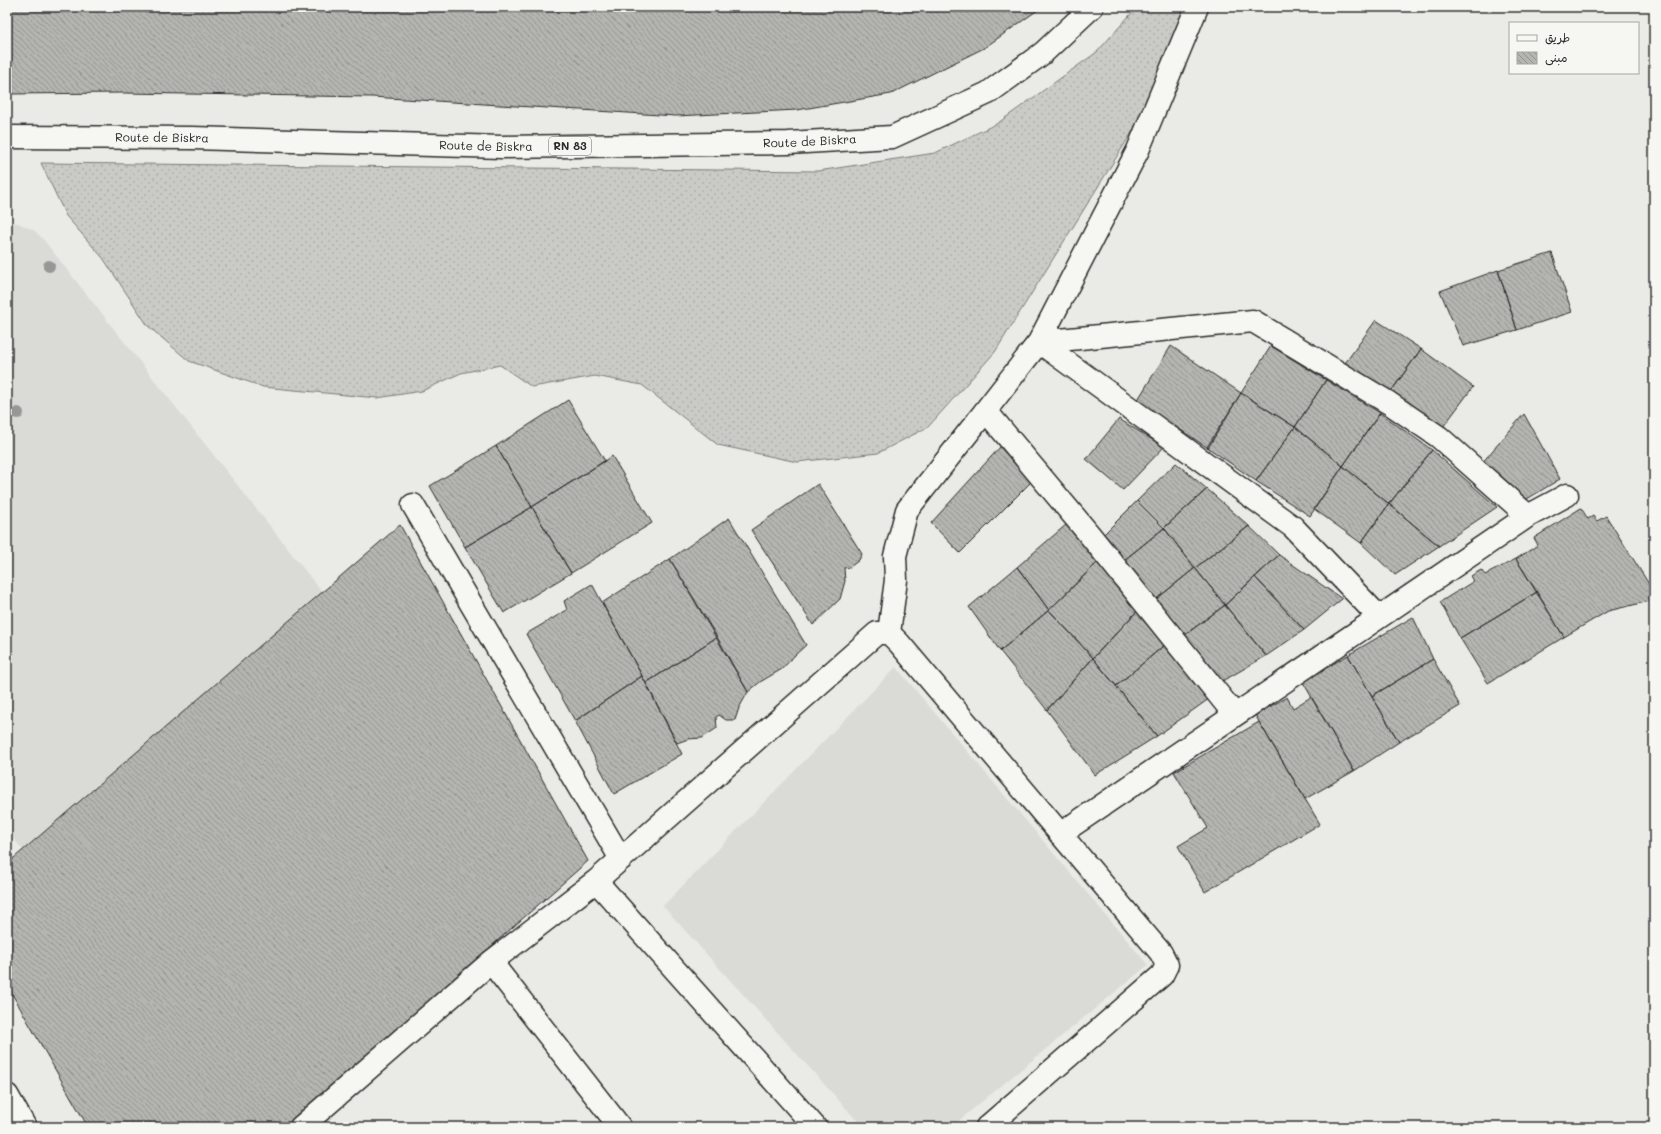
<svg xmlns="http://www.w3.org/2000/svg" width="1661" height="1134" viewBox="0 0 1661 1134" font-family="Mali,'Playpen Sans Arabic',sans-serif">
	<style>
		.built { fill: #dadad6 }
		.grass { fill: url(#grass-dots); stroke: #7a7a79 }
		.building { fill: url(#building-back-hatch); stroke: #2b2b2b }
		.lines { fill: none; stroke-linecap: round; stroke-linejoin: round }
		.minor-casing { stroke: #2b2b2b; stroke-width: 25 }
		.major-casing { stroke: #2b2b2b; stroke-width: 25 }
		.minor { stroke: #f6f6f2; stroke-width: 22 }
		.major { stroke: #f6f6f2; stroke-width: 22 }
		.tree { fill: #979795 }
		.labels { text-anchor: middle; stroke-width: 3; stroke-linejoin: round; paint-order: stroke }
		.shield { fill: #f6f6f2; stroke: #686867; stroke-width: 1 }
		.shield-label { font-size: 11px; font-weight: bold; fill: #2b2b2b }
		.street-label { font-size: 12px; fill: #2b2b2b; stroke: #f6f6f2 }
	</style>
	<defs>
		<pattern id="grass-dots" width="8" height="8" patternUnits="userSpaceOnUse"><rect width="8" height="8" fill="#cacac7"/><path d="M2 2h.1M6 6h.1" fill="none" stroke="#aeaeab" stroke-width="1.8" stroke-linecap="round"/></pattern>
		<pattern id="building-back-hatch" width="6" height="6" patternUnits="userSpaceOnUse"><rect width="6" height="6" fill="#b4b4b1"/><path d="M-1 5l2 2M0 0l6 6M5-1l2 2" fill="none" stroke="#939390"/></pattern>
	</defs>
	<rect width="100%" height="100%" fill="#eaeae6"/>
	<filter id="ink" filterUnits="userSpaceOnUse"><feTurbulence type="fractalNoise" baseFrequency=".025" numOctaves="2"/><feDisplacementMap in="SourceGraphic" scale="8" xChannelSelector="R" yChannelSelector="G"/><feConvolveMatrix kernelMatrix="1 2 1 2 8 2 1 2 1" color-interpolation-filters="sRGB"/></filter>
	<g filter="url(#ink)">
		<path class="built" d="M7,222L18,223L35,231L42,238L322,592L23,850L7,831Z
			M896,667L1148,965L951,1127H863L663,906Z"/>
		<path class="grass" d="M1137,7H1185L1139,121L995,352L928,427L878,453L797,462L718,445L642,385L595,376L532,387L500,365L461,373L422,391L377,398L263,387L189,361L148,326L103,258L66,216L41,163L818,171L935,153L998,123L1097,52Z"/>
		<path class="building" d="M7,7H1042L984,48L891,94L797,110L676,116L372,97L125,93L7,94Z
			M1552,253L1572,312L1517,330L1498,270Z
			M1498,270L1517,330L1463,346L1440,291Z
			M1376,320L1421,349L1390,393L1343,366Z
			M1171,346L1241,393L1208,448L1137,401Z
			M1271,346L1326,380L1295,427L1241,393Z
			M1421,349L1473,387L1443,427L1390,393Z
			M1326,380L1380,413L1343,466L1295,427Z
			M1241,393L1295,427L1256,481L1207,447Z
			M568,400L605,461L532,507L496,446Z
			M1380,413L1432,450L1389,504L1343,466Z
			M1524,414L1560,479L1527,499L1481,464Z
			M1119,419L1164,447L1123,490L1086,459Z
			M1295,427L1343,466L1310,516L1256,481Z
			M496,446L532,507L465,547L430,486Z
			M1001,446L1034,479L960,553L931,523Z
			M1432,450L1497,507L1439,546L1389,504Z
			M612,456L652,523L571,573L532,507Z
			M1176,463L1207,489L1164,528L1137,501Z
			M1343,466L1389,504L1361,543L1314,509Z
			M818,484L862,554L859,560L850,567L844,568L845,581L840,599L813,625L751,530Z
			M1207,489L1249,526L1195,568L1164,528Z
			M1137,501L1164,528L1123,561L1102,536Z
			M1389,504L1439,546L1395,575L1361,543Z
			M532,507L571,573L504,613L465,547Z
			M1581,508L1588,519L1593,516L1597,521L1606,516L1654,592V600L1608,611L1564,637L1516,559L1538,545L1534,538Z
			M729,518L806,645L795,655L782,669L760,682L748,692L670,559Z
			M1067,524L1098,562L1049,610L1017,567Z
			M400,525L588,861L286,1127H88L7,985V864Z
			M1249,526L1279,555L1225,605L1195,568Z
			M1164,528L1195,568L1154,601L1123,561Z
			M1279,555L1342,599L1304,630L1255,577Z
			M670,559L717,637L646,683L602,603Z
			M1516,559L1537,592L1460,638L1440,602L1474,581L1471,576L1481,570L1485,575Z
			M1098,562L1138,610L1093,658L1049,610Z
			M1017,567L1049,610L1000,651L969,607Z
			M1195,568L1225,605L1182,637L1154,601Z
			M1255,577L1304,630L1266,656L1225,605Z
			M592,584L642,676L575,721L526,634L567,610L564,601Z
			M1537,592L1564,637L1488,683L1460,638Z
			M1225,605L1266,656L1221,682L1182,637Z
			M1049,610L1093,658L1047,710L1000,651Z
			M1138,610L1168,642L1116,686L1093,658Z
			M1413,617L1433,659L1372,696L1348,655Z
			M717,637L748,692L739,708L735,720H726L719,715L716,717L717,728L702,738L688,739L677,743L646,683Z
			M1168,642L1213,696L1157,736L1116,686Z
			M1348,655L1399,742L1354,771L1303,682Z
			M1093,658L1157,736L1095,775L1047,710Z
			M1433,659L1460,706L1399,742L1372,696Z
			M642,676L682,754L614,794L575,721Z
			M1287,697L1293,708L1311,697L1354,771L1305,799L1255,715Z
			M1259,722L1320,824L1205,892L1178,846L1208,828L1174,772Z"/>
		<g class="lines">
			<defs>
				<path id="minor" d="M1039,342L1253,321L1389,403L1439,437L1528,516
					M1039,342L1293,527L1379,617
					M986,411L1089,534L1235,715
					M413,505L621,859
					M889,633L896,580L895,556L907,510L975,424L1039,342L1138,150L1197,7
					M1060,834L1528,516L1567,495
					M596,881L815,1127
					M491,962L620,1127
					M7,1095L25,1127
					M301,1127L491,962L596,881L877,633H889L899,643L1161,953L1167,965L1162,975L987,1127"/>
				<g id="major">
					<path id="s1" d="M7,137L192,138L502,147L788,143L892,137L988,93L1043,53L1092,7"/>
				</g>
			</defs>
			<use href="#minor" class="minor-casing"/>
			<use href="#major" class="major-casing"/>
			<use href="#minor" class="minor"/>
			<use href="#major" class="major"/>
		</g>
		<g class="tree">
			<circle cx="49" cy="266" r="6"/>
			<circle cx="18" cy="413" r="6"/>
		</g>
	</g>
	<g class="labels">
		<rect class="shield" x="549" y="137" width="42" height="18" rx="3"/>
		<g class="shield-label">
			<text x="570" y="150">RN 83</text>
		</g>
		<g class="street-label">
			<text dy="4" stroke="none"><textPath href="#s1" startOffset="155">Route de Biskra</textPath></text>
			<text dy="4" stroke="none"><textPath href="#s1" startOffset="803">Route de Biskra</textPath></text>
			<text dy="4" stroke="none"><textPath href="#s1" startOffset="479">Route de Biskra</textPath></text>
		</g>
	</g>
	<rect width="1661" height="1134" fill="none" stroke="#f6f6f2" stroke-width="24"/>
	<rect x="12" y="12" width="1637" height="1110" fill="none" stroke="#2b2b2b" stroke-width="1.5" filter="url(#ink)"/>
	<rect x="1509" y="22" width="130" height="52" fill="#f6f6f2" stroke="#a5a5a2"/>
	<rect x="1517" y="35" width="20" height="6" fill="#f6f6f2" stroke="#a5a5a2"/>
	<text x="1545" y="42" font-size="12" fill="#2b2b2b">طريق</text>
	<rect x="1517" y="52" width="20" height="12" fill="url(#building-back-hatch)" stroke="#a5a5a2"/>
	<text x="1545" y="62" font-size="12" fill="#2b2b2b">مبنى</text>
</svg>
